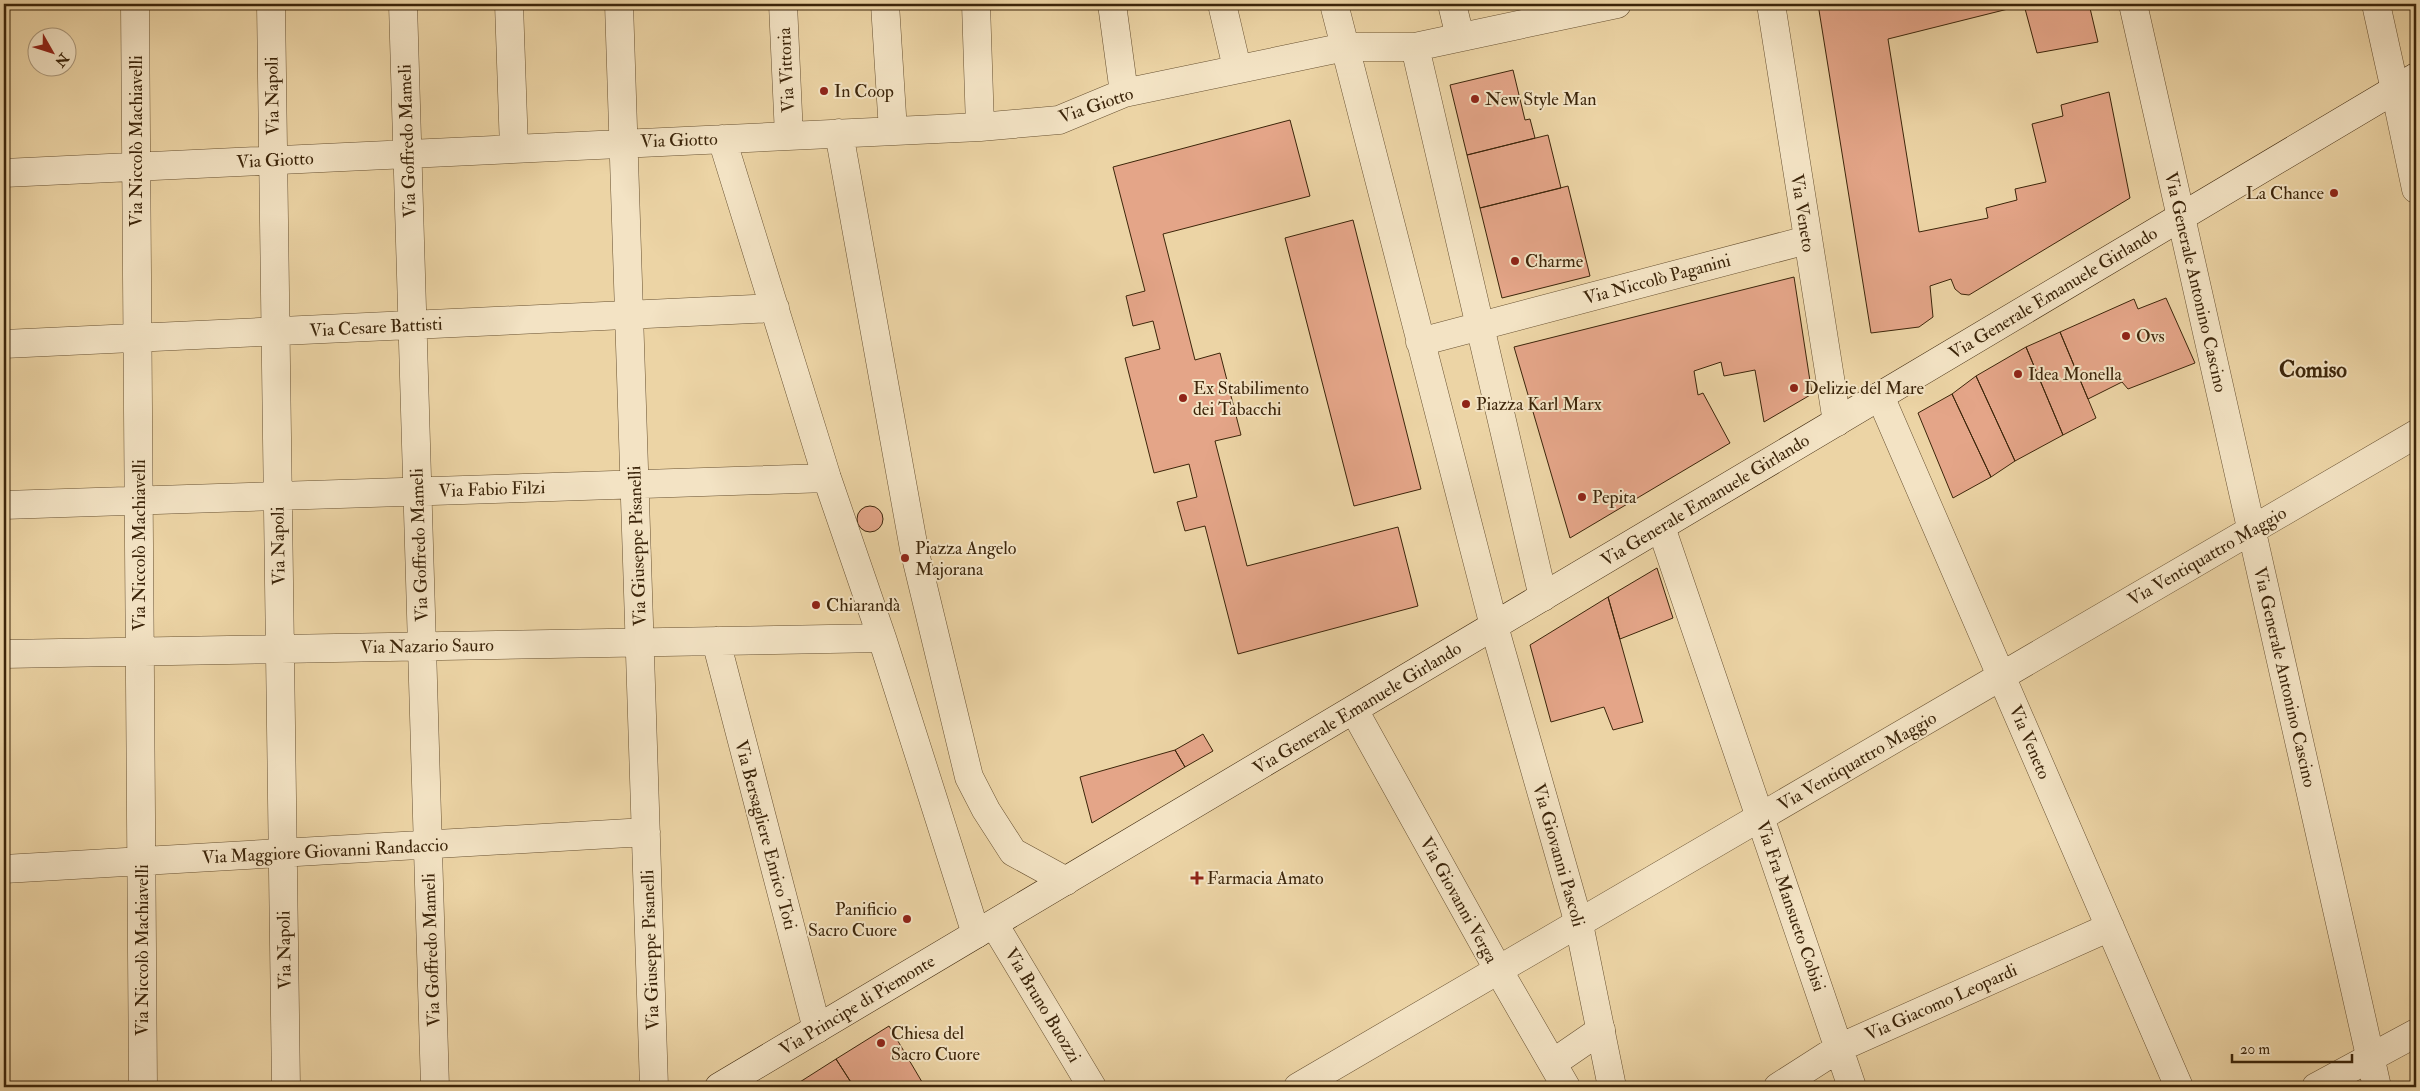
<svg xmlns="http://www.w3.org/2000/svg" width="2420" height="1091" viewBox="0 0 2420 1091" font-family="'IM FELL Double Pica',serif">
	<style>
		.building { fill: #e4a588; stroke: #3c250a }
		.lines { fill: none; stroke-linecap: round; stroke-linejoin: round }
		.minor-casing { stroke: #685131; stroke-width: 29 }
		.tertiary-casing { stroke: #685131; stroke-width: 29 }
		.secondary-casing { stroke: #3c250a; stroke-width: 29 }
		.minor { stroke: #f3e3c4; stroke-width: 28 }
		.tertiary { stroke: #f3e3c4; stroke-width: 28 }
		.secondary { stroke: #f3e3c4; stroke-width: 28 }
		.poi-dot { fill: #8f2418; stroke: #f3e3c4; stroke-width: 2 }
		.labels { text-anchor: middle; stroke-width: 4; stroke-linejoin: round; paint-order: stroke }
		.street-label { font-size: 18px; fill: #3c250a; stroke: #f3e3c4 }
		.poi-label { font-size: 18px; fill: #3c250a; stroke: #f3e3c4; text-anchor: start }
		.district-label { font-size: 22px; font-weight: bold; fill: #3c250a; stroke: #f3e3c4 }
	</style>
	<rect width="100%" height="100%" fill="#ecd4a5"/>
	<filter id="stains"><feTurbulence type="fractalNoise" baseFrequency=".004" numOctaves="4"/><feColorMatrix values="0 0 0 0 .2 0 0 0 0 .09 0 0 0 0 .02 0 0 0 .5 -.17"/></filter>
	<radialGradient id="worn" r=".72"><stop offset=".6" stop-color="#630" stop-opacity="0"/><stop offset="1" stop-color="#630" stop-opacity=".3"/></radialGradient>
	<path class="building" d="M1818,4H2089L2098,42L2037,53L2024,5L1888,39L1919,232L1988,218L1986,208L2017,200L2015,189L2046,182L2032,124L2063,116L2061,105L2109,92L2130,198L1969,295L1961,294L1955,289L1951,279L1930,286L1933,317L1919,327L1871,333Z
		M1513,70L1525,120L1530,119L1535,138L1467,155L1450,85Z
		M1290,120L1310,196L1163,234L1195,360L1220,353L1241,435L1215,441L1247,566L1398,527L1418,606L1238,654L1205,526L1185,531L1177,502L1197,497L1189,464L1154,473L1125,358L1160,349L1153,321L1133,326L1126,296L1145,291L1113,167Z
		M1548,135L1561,188L1480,208L1467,155Z
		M1568,186L1590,276L1502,298L1480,208Z
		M1353,220L1421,489L1354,506L1285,238Z
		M1794,277L1812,394L1764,422L1755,370L1724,376L1721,362L1694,371L1698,395L1703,393L1730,443L1570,538L1514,347Z
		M2166,298L2195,363L2128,389L2122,382L2088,399L2060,332L2134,299L2138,309Z
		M2060,332L2096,418L2063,435L2026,347Z
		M2026,347L2063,435L2015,461L1976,376Z
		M1976,376L2015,461L1991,477L1952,394Z
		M1952,394L1991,477L1953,498L1918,413Z
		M857 519a13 13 0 1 1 26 0a13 13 0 1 1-26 0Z
		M1657,568L1673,618L1620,639L1608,597Z
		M1608,597L1643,722L1613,730L1604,707L1551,722L1530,645Z
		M1203,734L1213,751L1185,767L1175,750Z
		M1175,750L1185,767L1092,823L1080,777Z
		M889,1026L925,1087H854L836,1059Z
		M836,1059L854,1087H792Z"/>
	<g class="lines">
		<defs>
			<path id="minor" d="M135,4L143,1087
				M271,4L286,1087
				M403,4L435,1087
				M509,4L514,149
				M619,4L654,1087
				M783,4L789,136
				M885,4L893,131
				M976,4L980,127
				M1112,4L1124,93
				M1222,4L1237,68
				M1334,4L1494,626
				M1452,4L1460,37
				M1771,4L1837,422
				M2133,4L2377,1087
				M2376,4L2395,90
				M1415,47L1543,597
				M839,133L914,549L969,777L986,810L1013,852L1066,881
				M722,139L827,478L882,638L976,934
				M4,173L980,127L1059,120L1124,93L1345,47H1415L1617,4
				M1420,342L1807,240
				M4,344L775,308
				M1880,396L2179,1087
				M4,505L827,478
				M1661,527L1852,1087
				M716,641L817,1029
				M4,654L882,638
				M4,869L646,832
				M994,924L1092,1087
				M1553,1063L1601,1030
				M1298,1087L2416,434
				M1778,1087L1839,1048L2110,927"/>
			<path id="tertiary" d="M2395,90L2416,189
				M1494,626L1579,924L1612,1087
				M1354,710L1499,971L1566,1087
				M2316,1087L2416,1033"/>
			<path id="secondary" d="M719,1087L2416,77"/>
		</defs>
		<use href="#minor" class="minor-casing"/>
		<use href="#tertiary" class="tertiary-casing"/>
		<use href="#secondary" class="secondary-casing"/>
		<use href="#minor" class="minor"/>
		<use href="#tertiary" class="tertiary"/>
		<use href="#secondary" class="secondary"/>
	</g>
	<g class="poi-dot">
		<circle cx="824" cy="91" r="5"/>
		<circle cx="1475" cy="99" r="5"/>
		<circle cx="2334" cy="193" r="5"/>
		<circle cx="1515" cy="261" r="5"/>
		<circle cx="2126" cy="336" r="5"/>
		<circle cx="2018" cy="374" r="5"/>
		<circle cx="1794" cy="388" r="5"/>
		<circle cx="1183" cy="398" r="5"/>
		<circle cx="1466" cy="404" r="5"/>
		<circle cx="1582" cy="497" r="5"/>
		<circle cx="905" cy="558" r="5"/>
		<circle cx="816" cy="605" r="5"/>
		<path d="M1194.5 870.5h5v5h5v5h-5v5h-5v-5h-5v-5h5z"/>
		<circle cx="907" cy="919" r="5"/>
		<circle cx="881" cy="1043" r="5"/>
	</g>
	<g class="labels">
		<g class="street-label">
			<text transform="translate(786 70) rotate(-93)" y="6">Via Vittoria</text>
			<text transform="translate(272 96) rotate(-91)" y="6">Via Napoli</text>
			<text transform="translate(1096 105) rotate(-19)" y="6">Via Giotto</text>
			<text transform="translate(679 140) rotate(-2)" y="6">Via Giotto</text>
			<text transform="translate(136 141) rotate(-90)" y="6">Via Niccolò Machiavelli</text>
			<text transform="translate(407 141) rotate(-92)" y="6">Via Goffredo Mameli</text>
			<text transform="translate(275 160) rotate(-3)" y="6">Via Giotto</text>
			<text transform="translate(1803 213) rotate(81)" y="6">Via Veneto</text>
			<text transform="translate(1657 279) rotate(-15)" y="6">Via Niccolò Paganini</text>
			<text transform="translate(2196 282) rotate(77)" y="6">Via Generale Antonino Cascino</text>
			<text transform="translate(2053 293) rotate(-31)" y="6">Via Generale Emanuele Girlando</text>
			<text transform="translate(376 327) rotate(-3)" y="6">Via Cesare Battisti</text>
			<text transform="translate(492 489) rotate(-2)" y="6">Via Fabio Filzi</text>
			<text transform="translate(1705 500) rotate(-31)" y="6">Via Generale Emanuele Girlando</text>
			<text transform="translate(139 545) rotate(-90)" y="6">Via Niccolò Machiavelli</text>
			<text transform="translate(419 545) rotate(-92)" y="6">Via Goffredo Mameli</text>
			<text transform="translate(278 546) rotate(-91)" y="6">Via Napoli</text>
			<text transform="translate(637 546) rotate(-92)" y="6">Via Giuseppe Pisanelli</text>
			<text transform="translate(2207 556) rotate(-30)" y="6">Via Ventiquattro Maggio</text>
			<text transform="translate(427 646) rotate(-1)" y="6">Via Nazario Sauro</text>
			<text transform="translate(2285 677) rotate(77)" y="6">Via Generale Antonino Cascino</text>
			<text transform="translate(1357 708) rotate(-31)" y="6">Via Generale Emanuele Girlando</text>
			<text transform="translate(2030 742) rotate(67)" y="6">Via Veneto</text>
			<text transform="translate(1857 761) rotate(-30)" y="6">Via Ventiquattro Maggio</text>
			<text transform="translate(766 835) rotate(75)" y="6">Via Bersagliere Enrico Toti</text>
			<text transform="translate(325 851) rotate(-3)" y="6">Via Maggiore Giovanni Randaccio</text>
			<text transform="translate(1559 855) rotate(74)" y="6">Via Giovanni Pascoli</text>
			<text transform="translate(1459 900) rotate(61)" y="6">Via Giovanni Verga</text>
			<text transform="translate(1791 906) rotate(71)" y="6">Via Fra Mansueto Cobisi</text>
			<text transform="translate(142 950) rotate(-90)" y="6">Via Niccolò Machiavelli</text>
			<text transform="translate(284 950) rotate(-91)" y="6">Via Napoli</text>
			<text transform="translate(431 950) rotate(-92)" y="6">Via Goffredo Mameli</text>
			<text transform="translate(650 950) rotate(-92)" y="6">Via Giuseppe Pisanelli</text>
			<text transform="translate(1941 1002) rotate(-24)" y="6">Via Giacomo Leopardi</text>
			<text transform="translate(857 1005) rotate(-31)" y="6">Via Principe di Piemonte</text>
			<text transform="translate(1043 1005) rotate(59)" y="6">Via Bruno Buozzi</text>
		</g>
		<g class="poi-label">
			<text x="834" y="97">In Coop</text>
			<text x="1485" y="105">New Style Man</text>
			<text x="2324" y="199" text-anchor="end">La Chance</text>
			<text x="1525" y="267">Charme</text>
			<text x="2136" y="342">Ovs</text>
			<text x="2028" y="380">Idea Monella</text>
			<text x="1193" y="394">Ex Stabilimento<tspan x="1193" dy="21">dei Tabacchi</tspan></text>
			<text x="1804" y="394">Delizie del Mare</text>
			<text x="1476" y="410">Piazza Karl Marx</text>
			<text x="1592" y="503">Pepita</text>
			<text x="915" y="554">Piazza Angelo<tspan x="915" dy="21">Majorana</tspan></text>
			<text x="826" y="611">Chiarandà</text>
			<text x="1207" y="884">Farmacia Amato</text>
			<text x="897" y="915" text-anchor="end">Panificio<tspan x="897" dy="21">Sacro Cuore</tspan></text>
			<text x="891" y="1039">Chiesa del<tspan x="891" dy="21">Sacro Cuore</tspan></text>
		</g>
		<g class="district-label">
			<text x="2313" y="377">Comiso</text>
		</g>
	</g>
	<rect width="2420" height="1091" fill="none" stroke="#ecd4a5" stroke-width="20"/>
	<rect x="5" y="5" width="2410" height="1081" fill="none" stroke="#3c250a" stroke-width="2.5"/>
	<rect x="10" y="10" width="2400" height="1071" fill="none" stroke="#3c250a"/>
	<g transform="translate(52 52) rotate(129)"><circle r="24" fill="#f3e3c4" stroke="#aa977a"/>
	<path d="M0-4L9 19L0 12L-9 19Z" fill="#8f2418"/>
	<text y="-8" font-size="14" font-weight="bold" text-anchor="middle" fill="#3c250a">N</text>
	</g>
	<path d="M2232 1054v8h120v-8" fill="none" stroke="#3c250a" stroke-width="2.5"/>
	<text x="2240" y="1054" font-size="15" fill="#3c250a" stroke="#f3e3c4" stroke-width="4" paint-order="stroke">20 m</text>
	<rect width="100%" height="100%" filter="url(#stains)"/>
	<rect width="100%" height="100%" fill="url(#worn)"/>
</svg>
